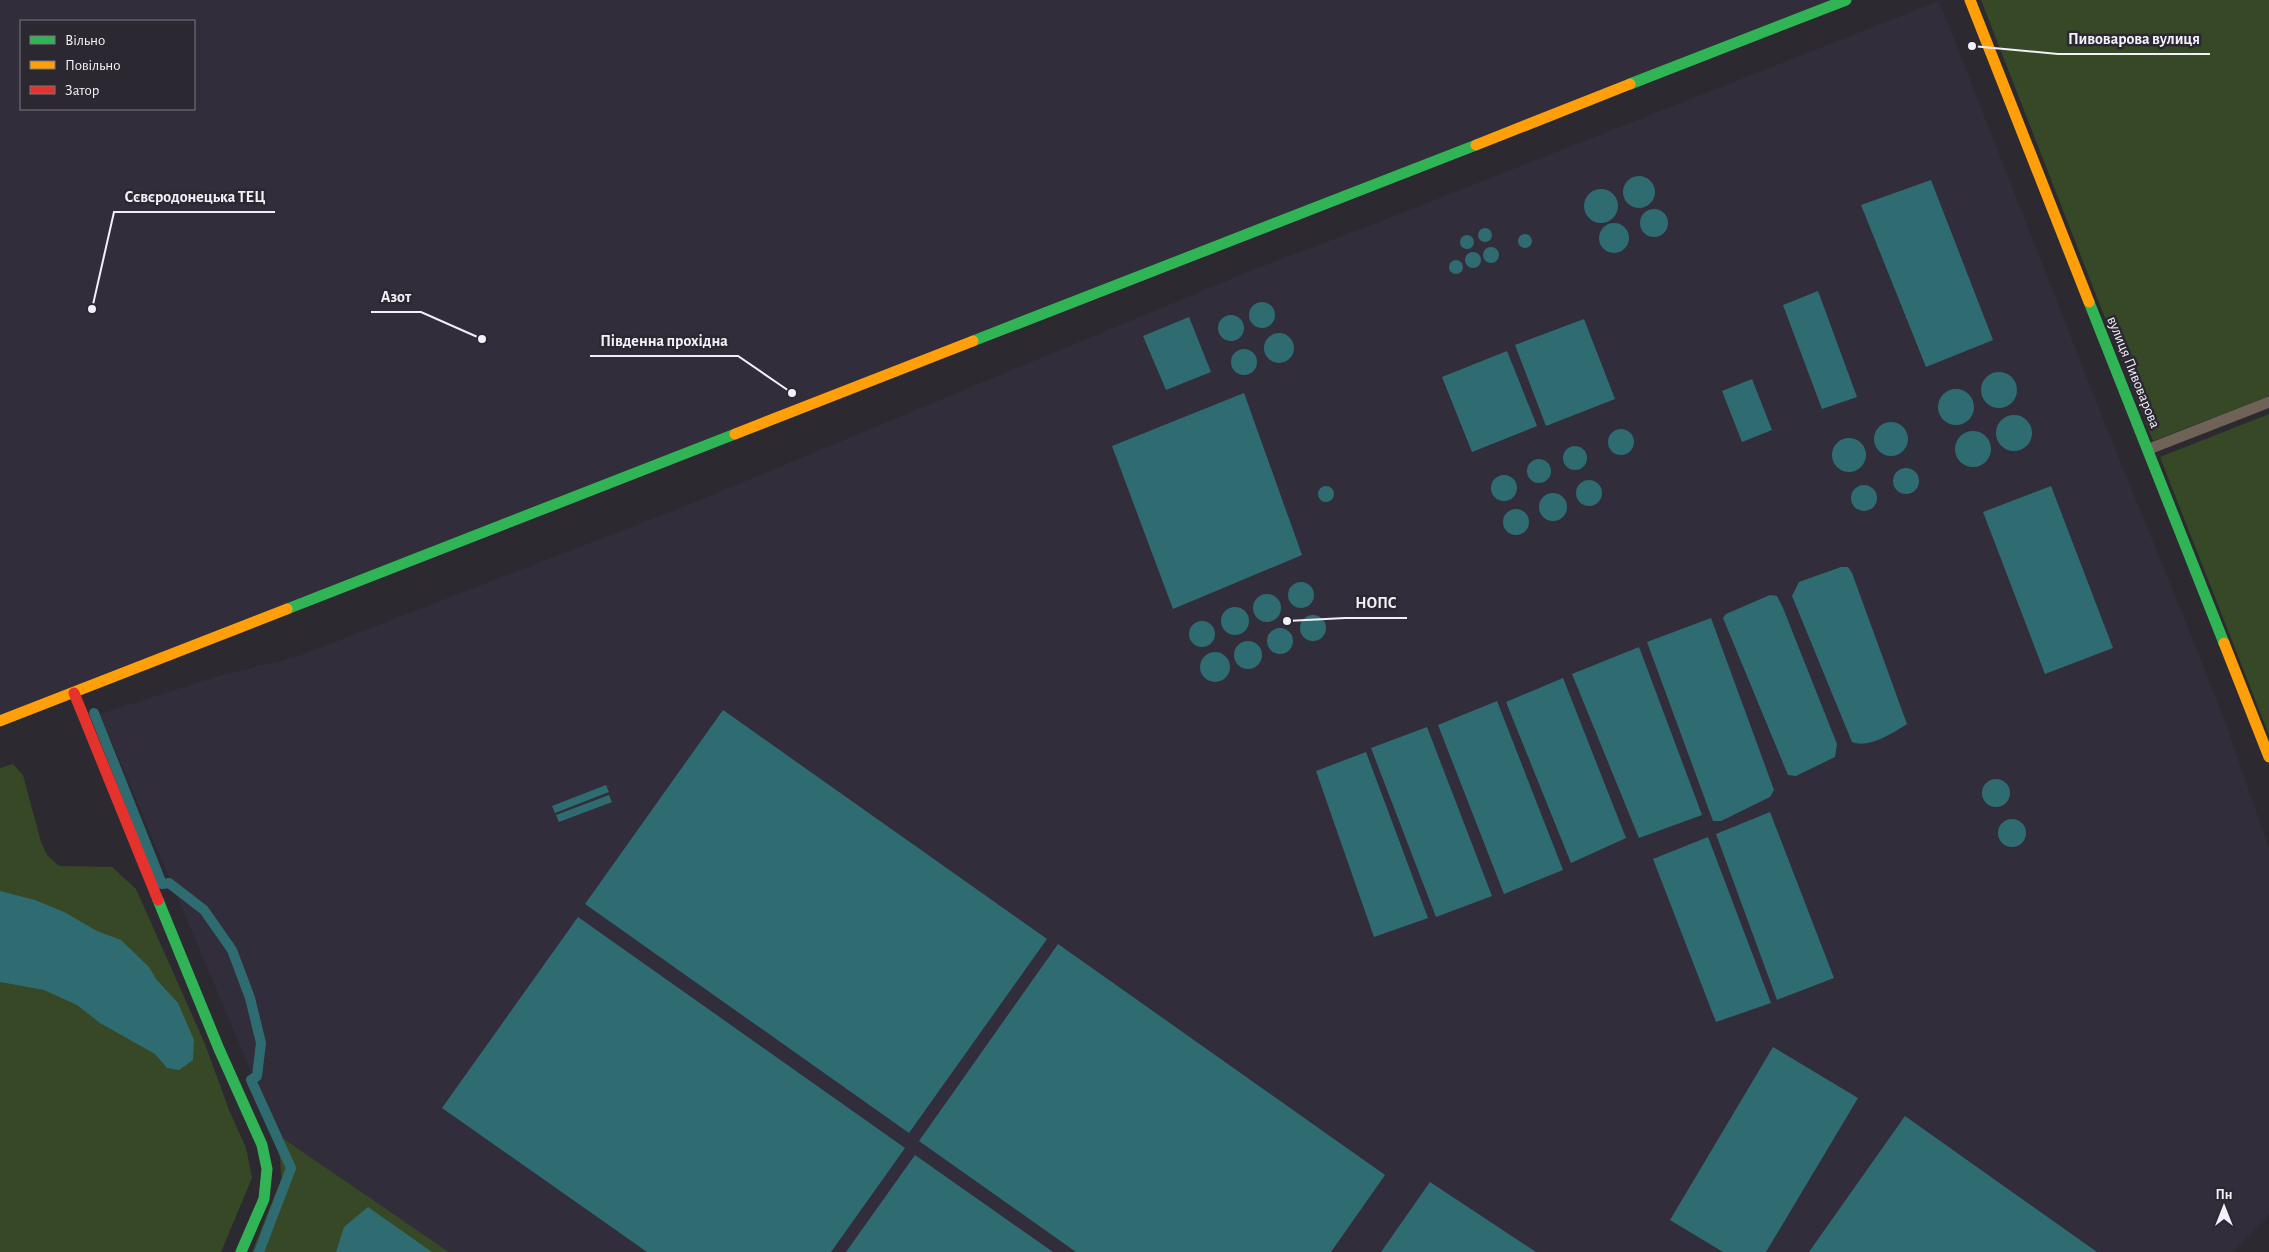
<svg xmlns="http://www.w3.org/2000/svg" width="2269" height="1252" viewBox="0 0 2269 1252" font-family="'Alegreya Sans',sans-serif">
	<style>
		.built { fill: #322d3b; fill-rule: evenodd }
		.green { fill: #364826 }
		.water { fill: #2f6c72 }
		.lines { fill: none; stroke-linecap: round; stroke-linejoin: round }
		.canal { stroke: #2f6c72; stroke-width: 10 }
		.street { stroke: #6f6358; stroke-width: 11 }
		.fast { stroke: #30b455; stroke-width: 11 }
		.slow { stroke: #ff9f0a; stroke-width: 11 }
		.jam { stroke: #e5322d; stroke-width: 11 }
		.labels { text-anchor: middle; stroke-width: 5; stroke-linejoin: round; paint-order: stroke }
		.street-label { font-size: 15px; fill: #f3f1f7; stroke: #2b2832 }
		.leader { fill: none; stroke: #f3f1f7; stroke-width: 2 }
		.callout-dot { fill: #f3f1f7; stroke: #2b2832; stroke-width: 2 }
		.callout-label { font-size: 16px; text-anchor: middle; font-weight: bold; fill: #f3f1f7; stroke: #2b2832; stroke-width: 5; stroke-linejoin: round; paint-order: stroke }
	</style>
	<rect width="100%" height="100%" fill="#2c2a30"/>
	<path class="built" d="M0,0H1834L0,715ZM21,21H194V109H21Z
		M1939,1L2107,429L2195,645L2228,730L2269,849V1214L2233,1252H449L278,1135L100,714L215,677L296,657L683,507L1255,269L1369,226Z"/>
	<path class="green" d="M1981,0H2269V396L2153,441Z
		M2269,414V735L2160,457Z
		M13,764L23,775L41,842L47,855L59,866L112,867L136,889L205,1044L229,1110L246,1148L252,1178L221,1252H0V768Z
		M278,1135L449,1252H252L278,1187L282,1184Z"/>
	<path class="water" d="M1623 192a16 16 0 1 1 32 0a16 16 0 1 1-32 0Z
		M1931,180L1993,340L1926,367L1861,205Z
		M1584 206a17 17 0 1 1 34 0a17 17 0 1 1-34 0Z
		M1640 223a14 14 0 1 1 28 0a14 14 0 1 1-28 0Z
		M1599 238a15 15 0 1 1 30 0a15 15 0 1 1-30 0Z
		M1478 235a7 7 0 1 1 14 0a7 7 0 1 1-14 0Z
		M1518 241a7 7 0 1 1 14 0a7 7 0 1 1-14 0Z
		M1460 242a7 7 0 1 1 14 0a7 7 0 1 1-14 0Z
		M1483 255a8 8 0 1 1 16 0a8 8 0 1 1-16 0Z
		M1465 260a8 8 0 1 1 16 0a8 8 0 1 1-16 0Z
		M1449 267a7 7 0 1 1 14 0a7 7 0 1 1-14 0Z
		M1818,291L1857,397L1822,409L1783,305Z
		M1249 315a13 13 0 1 1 26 0a13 13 0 1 1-26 0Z
		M1218 328a13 13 0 1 1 26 0a13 13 0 1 1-26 0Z
		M1189,317L1211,372L1166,390L1143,336Z
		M1584,319L1615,399L1546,426L1515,345Z
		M1264 348a15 15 0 1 1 30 0a15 15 0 1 1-30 0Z
		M1231 362a13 13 0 1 1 26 0a13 13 0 1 1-26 0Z
		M1507,351L1537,426L1472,452L1442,377Z
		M1981 390a18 18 0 1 1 36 0a18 18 0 1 1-36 0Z
		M1752,379L1772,430L1742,442L1722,391Z
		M1938 407a18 18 0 1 1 36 0a18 18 0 1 1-36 0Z
		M1244,393L1302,555L1173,609L1112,446Z
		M1996 433a18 18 0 1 1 36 0a18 18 0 1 1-36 0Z
		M1874 439a17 17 0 1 1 34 0a17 17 0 1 1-34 0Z
		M1608 442a13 13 0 1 1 26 0a13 13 0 1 1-26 0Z
		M1955 449a18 18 0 1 1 36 0a18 18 0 1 1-36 0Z
		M1832 455a17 17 0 1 1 34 0a17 17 0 1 1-34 0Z
		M1563 458a12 12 0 1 1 24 0a12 12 0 1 1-24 0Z
		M1527 471a12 12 0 1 1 24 0a12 12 0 1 1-24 0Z
		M1893 481a13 13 0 1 1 26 0a13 13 0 1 1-26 0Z
		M1491 488a13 13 0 1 1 26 0a13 13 0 1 1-26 0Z
		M1576 493a13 13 0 1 1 26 0a13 13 0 1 1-26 0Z
		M1851 498a13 13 0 1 1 26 0a13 13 0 1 1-26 0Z
		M2051,486L2113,648L2045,674L1983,512Z
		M1318 494a8 8 0 1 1 16 0a8 8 0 1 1-16 0Z
		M1539 507a14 14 0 1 1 28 0a14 14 0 1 1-28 0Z
		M1503 522a13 13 0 1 1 26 0a13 13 0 1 1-26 0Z
		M1841,567H1848L1852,573L1907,724C1893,733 1868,749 1852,742L1792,596L1799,582Z
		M1288 595a13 13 0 1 1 26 0a13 13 0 1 1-26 0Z
		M1253 608a14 14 0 1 1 28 0a14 14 0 1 1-28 0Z
		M1770,595L1777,596L1783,608L1837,744L1835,757L1796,776L1788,775L1723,618L1726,614Z
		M1221 621a14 14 0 1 1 28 0a14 14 0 1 1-28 0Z
		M1300 628a13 13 0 1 1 26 0a13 13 0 1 1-26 0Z
		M1711,618L1774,790L1770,797L1721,821H1713L1647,642Z
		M1189 634a13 13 0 1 1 26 0a13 13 0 1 1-26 0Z
		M1267 641a13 13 0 1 1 26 0a13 13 0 1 1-26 0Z
		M1234 655a14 14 0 1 1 28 0a14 14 0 1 1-28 0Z
		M1639,647L1702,815L1639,838L1572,674Z
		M1200 667a15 15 0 1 1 30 0a15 15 0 1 1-30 0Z
		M1563,678L1626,838L1571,863L1506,702Z
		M1497,701L1563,870L1504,894L1438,725Z
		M723,710L1047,939L909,1133L585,904Z
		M1427,727L1492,896L1436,917L1371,748Z
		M1366,752L1428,918L1374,937L1316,771Z
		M1982 793a14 14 0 1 1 28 0a14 14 0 1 1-28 0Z
		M606,785L609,792L555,813L552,806Z
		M609,795L612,802L559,822L556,815Z
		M1770,812L1834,978L1777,1000L1716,834Z
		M1998 833a14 14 0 1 1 28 0a14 14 0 1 1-28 0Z
		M1708,837L1771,1003L1716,1022L1653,859Z
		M0,891L35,900L64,912L97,931L121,940L149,967L156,979L178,1003L194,1040L193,1060L179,1070L167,1068L155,1054L100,1023L77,1005L44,990L0,982Z
		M578,917L905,1148L831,1252H647L442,1108Z
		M1058,944L1385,1175L1331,1252H1076L919,1141Z
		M1773,1047L1858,1098L1766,1252H1723L1670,1220Z
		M1905,1116L2097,1252H1809Z
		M915,1155L1053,1252H846Z
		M1430,1182L1536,1252H1381Z
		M368,1207L432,1252H336L344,1227Z"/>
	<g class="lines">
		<path class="canal" d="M94,713L162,884L169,883L204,910L232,950L250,998L261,1043L257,1076L251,1080L291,1168L259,1252"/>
		<path class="street" d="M2149,449L2269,402"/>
		<path class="fast" d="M1630,84L1846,0
			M2089,302L2224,643
			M973,341L1476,145
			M287,609L735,434
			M158,900L219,1049L262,1145L267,1169L264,1199L241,1252"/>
		<path class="slow" d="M1970,0L2089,302
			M1476,145L1630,84
			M735,434L973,341
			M2224,643L2269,757
			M0,721L287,609"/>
		<path class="jam" d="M74,693L158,900"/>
	</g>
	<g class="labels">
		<g class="street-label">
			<text transform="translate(2134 372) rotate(68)" y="5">вулиця Пивоварова</text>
		</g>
	</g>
	<path class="leader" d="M1972 46L2058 54H2210M92 309L114 212H275M482 339L421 312H371M792 393L738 356H590M1287 621L1345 618H1407"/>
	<g class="callout-dot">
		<circle cx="1972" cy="46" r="5"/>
		<circle cx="92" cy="309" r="5"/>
		<circle cx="482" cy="339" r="5"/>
		<circle cx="792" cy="393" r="5"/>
		<circle cx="1287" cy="621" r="5"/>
	</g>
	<g class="callout-label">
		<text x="2134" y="44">Пивоварова вулиця</text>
		<text x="195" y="202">Сєвєродонецька ТЕЦ</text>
		<text x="396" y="302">Азот</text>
		<text x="664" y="346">Південна прохідна</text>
		<text x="1376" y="608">НОПС</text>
	</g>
	<rect x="20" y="20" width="175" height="90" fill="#2b2832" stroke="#7b7881"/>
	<rect x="30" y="36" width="25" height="8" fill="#30b455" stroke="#7b7881"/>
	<text x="65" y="45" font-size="15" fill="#f3f1f7">Вільно</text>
	<rect x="30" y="61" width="25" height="8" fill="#ff9f0a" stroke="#7b7881"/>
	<text x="65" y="70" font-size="15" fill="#f3f1f7">Повільно</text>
	<rect x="30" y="86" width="25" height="8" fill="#e5322d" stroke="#7b7881"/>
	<text x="65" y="95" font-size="15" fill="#f3f1f7">Затор</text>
	<g transform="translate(2224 1207)" stroke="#2b2832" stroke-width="4" paint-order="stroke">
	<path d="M0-4L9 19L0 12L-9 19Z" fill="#f3f1f7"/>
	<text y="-8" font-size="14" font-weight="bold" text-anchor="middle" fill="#f3f1f7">Пн</text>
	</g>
</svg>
